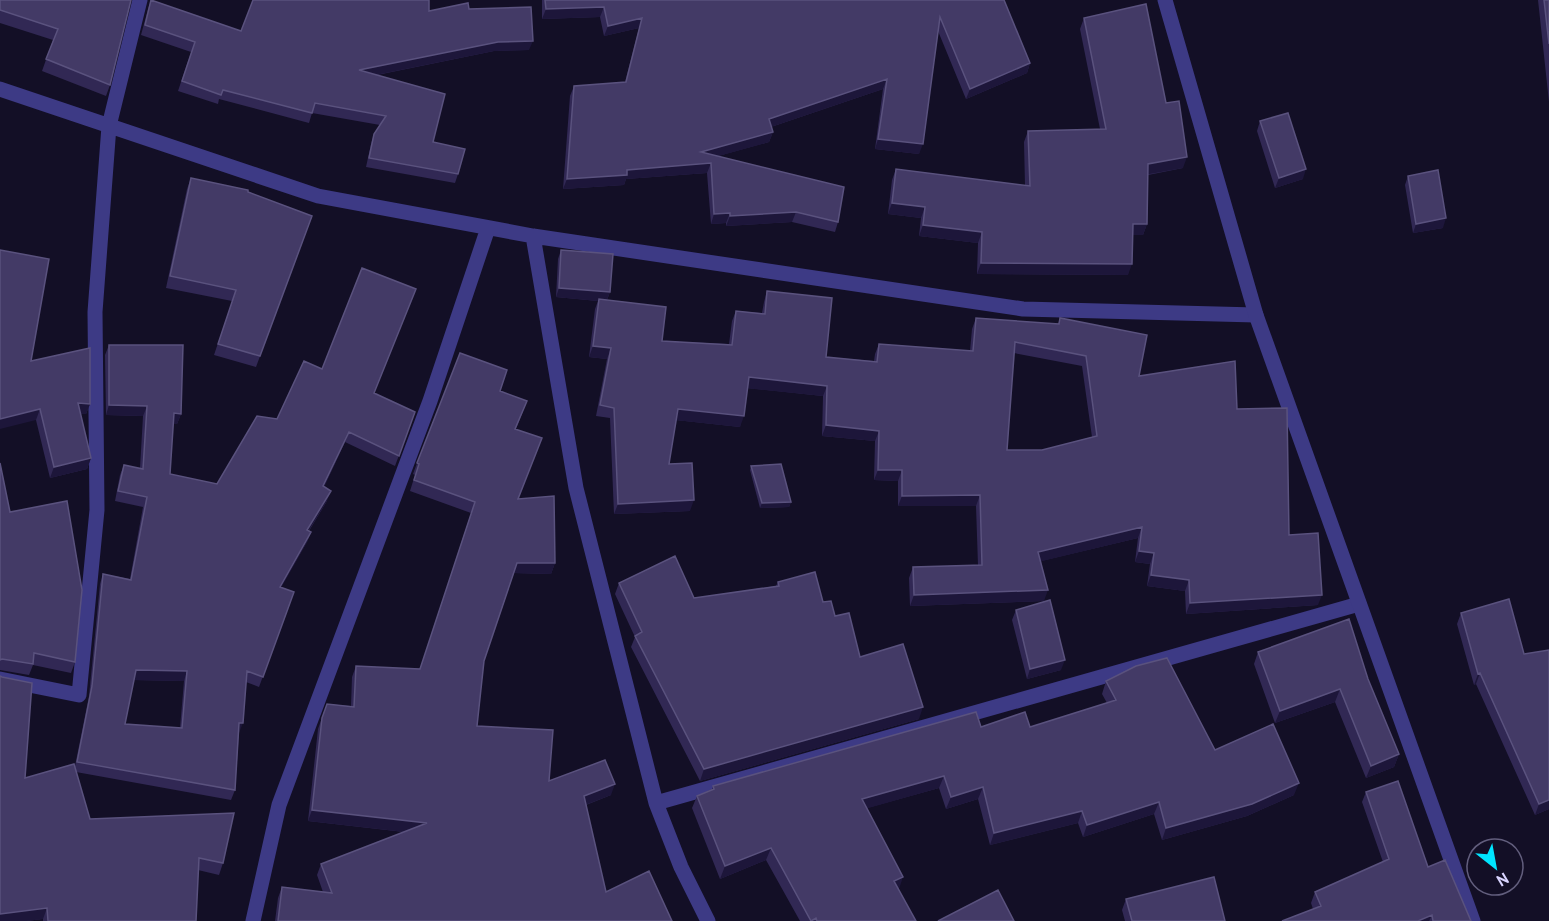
<svg xmlns="http://www.w3.org/2000/svg" width="1549" height="921" viewBox="0 0 1549 921" font-family="'PT Sans',sans-serif">
	<style>
		.lines { fill: none; stroke-linecap: round; stroke-linejoin: round }
		.minor { stroke: #3d3a85; stroke-width: 15 }
		.tertiary { stroke: #3d3a85; stroke-width: 15 }
		.wall { fill: #312854; fill-rule: evenodd }
		.shaded-wall { fill: #1d163a }
		.building { fill: #433a66; stroke: #5a527e; stroke-width: 1.5; fill-rule: evenodd }
	</style>
	<rect width="100%" height="100%" fill="#130f26"/>
	<g class="lines">
		<path class="minor" d="M0,89L318,196L533,236L1023,309L1256,315
			M533,236L576,488L656,803L681,867L708,921
			M0,679L79,695L97,510L95,312L109,126L140,0
			M656,803L1359,604
			M253,921L279,805L430,401L488,228"/>
		<path class="tertiary" d="M1165,0L1256,315L1473,921"/>
	</g>
	<path class="wall" d="M0,0H131L110,85L106,96L42,71L53,40L0,23Z
		M151,0L241,31L429,11L469,9L529,50L494,51L377,75L458,174L455,183L366,167L371,144L374,134L380,125L312,113L309,123L219,99L218,104L178,91L191,52L141,35L148,9Z
		M542,0H1004L1030,63L1027,73L966,99L938,31L919,154L875,149L883,89L771,127L773,132L769,142L718,156L838,222L835,232L792,222L726,226V223L711,224L707,173L626,179L624,185L563,189L570,96L574,86L625,82L639,28L604,36L600,17L542,19Z
		M1538,0H1549V102Z
		M1084,18L1166,103L1183,168L1148,175L1147,224L1143,235H1132L1128,275L977,274L978,243L919,236L921,218L888,214L892,180L896,169L1025,186L1024,142L1028,131L1100,129L1080,29Z
		M1260,121L1303,179L1275,188L1257,131Z
		M1408,176L1443,228L1413,233L1405,185Z
		M191,178L248,192L312,216L256,367L214,355L232,301L166,288L187,189Z
		M561,250L610,292L607,300L662,341L729,344L732,321L736,311L762,313L764,302L767,291L826,357L874,361L875,354L879,344L970,351L972,329L976,318L1058,324L1060,318L1139,376L1237,409L1318,605L1186,614L1185,591L1147,586L1150,564L1135,562L1138,538L1041,561L1044,601L910,606L909,578L913,567L978,565L976,506H898V481L874,480L875,441L822,436L823,396L747,388L740,427L676,420L669,464L690,511L614,514L610,418L596,416L607,359L589,357L595,309L598,301L556,297L558,259ZM1014,353L1082,366L1092,437L1042,450H1007Z
		M109,345L181,414L177,424L173,423L170,474L217,484L277,419L374,393L415,412L395,466L345,442L324,487L327,501L309,531L311,532L307,542L281,587L294,592L259,687L246,682L239,733L235,790L231,800L76,772L90,819L223,863L219,875L198,870L196,921H43V919L26,921H0L25,778L75,766L89,696L100,584L103,574L130,579L143,507L115,501L120,475L124,465L140,468L143,416L106,415L105,355ZM134,680L184,681L180,728L125,724Z
		M31,361L90,404L86,414H80L91,458L87,469L50,478L36,420Z
		M500,391L527,401L516,429L518,499L555,563L551,574L514,573L484,661L477,726L549,781L611,795L586,805L606,892L672,921H275L278,898L282,887L323,892L317,875L321,864L404,832L308,821L318,729L327,704L351,706L352,677L356,666L420,669L471,513L410,491L415,475L413,474L417,463Z
		M0,463L10,512L75,662L71,673L33,665L29,675L0,670Z
		M751,466L791,502L789,507L760,508L750,470Z
		M778,582L823,602L835,616L860,657L919,719L700,781L631,647L635,637L615,594L619,583L694,598L776,586Z
		M1016,610L1061,670L1027,679L1012,620Z
		M1461,613L1524,654L1549,809L1535,815L1476,684L1474,685L1457,624Z
		M1258,652L1368,679L1399,754L1394,767L1366,778L1335,702L1275,723L1254,664Z
		M1106,681L1215,750L1294,795L1247,816L1162,840L1154,814L1083,837L1078,823L990,845L978,799L946,809L939,788L867,808L898,889L916,921H800L766,860L720,879L692,808L697,796L712,789L713,786L981,727H1030L1107,703L1102,694Z
		M1366,792L1428,867L1471,921H1282L1313,909L1311,903L1315,892L1383,862L1362,802Z
		M1126,899L1225,921H1125L1122,910Z"/>
	<path class="shaded-wall" d="M604,7L600,17L542,19L546,9Z
		M642,18L639,28L604,36L608,26Z
		M533,41L529,50L494,51L356,79L359,70L498,42Z
		M1030,63L1027,73L966,99L970,89Z
		M887,79L883,89L765,129L769,119Z
		M773,132L769,142L697,162L701,152Z
		M878,139L923,144L919,154L875,149Z
		M1187,157L1183,168L1144,175L1148,164Z
		M711,163L707,173L626,179L624,185L563,189L567,179L627,170Z
		M1306,169L1303,179L1275,188L1279,178Z
		M892,203L925,207L921,218L888,214Z
		M796,212L792,222L726,226L730,216Z
		M730,213L726,223L711,224L714,214Z
		M1446,218L1443,228L1413,233L1416,224Z
		M1133,224H1147L1143,235H1129Z
		M923,225L982,232L978,243L919,236Z
		M981,263L1132,264L1128,275L977,274Z
		M559,288L610,292L606,302L599,299L598,301L556,297Z
		M593,346L611,348L607,359L589,357Z
		M749,377L827,386L823,396L745,388Z
		M78,403L90,404L86,414H74Z
		M109,405L147,406L143,416L106,415Z
		M40,409L36,420L0,429V419Z
		M678,409L744,416L740,427L675,420Z
		M174,413L181,414L177,424L170,423Z
		M826,425L879,431L875,441L822,436Z
		M349,432L345,442L320,496L323,486Z
		M91,458L87,469L50,478L54,467Z
		M878,470H902L898,481L874,480Z
		M331,491L327,501L303,540L307,530Z
		M980,495L976,506H898L902,496Z
		M694,500L690,511L614,514L618,504Z
		M791,502L789,507L760,508L762,503Z
		M1142,527L1138,538L1034,563L1038,552Z
		M311,532L307,542L276,597L280,587Z
		M1139,551L1154,553L1150,564L1135,562Z
		M517,563H555L551,574L513,573Z
		M1151,575L1189,580L1185,591L1147,586Z
		M1048,590L1044,601L910,606L914,595Z
		M1322,595L1318,605L1186,614L1190,603Z
		M1065,660L1061,670L1027,679L1030,669Z
		M136,670L187,671L184,681L132,680Z
		M1480,673L1476,684L1474,685L1478,674Z
		M1340,689L1335,702L1275,723L1280,711Z
		M923,707L919,719L700,781L704,769Z
		M239,723H243L239,733Z
		M1399,754L1394,767L1366,778L1371,766Z
		M944,776L939,788L858,811L862,799Z
		M1299,783L1294,795L1247,816L1162,840L1166,828Z
		M615,784L611,795L580,807L584,796Z
		M983,787L978,799L946,809L951,797Z
		M1549,800V809L1535,815L1539,804Z
		M1159,802L1154,814L1083,837L1087,825Z
		M312,810L427,823L423,834L308,821Z
		M1082,811L1078,823L990,845L994,833Z
		M771,848L766,860L720,879L725,866Z
		M903,877L899,889L890,894L894,881Z
		M47,908L43,919L26,921H0V914Z
		M1432,915L1429,921H1418Z"/>
	<path class="building" d="M0,0H131L110,85L46,59L58,29L0,10Z
		M151,0L241,31L253,0H429V11L468,3L469,9L531,7L533,41L498,42L359,70L445,94L433,142L465,149L458,174L369,158L374,134L386,116L315,103L312,113L223,90L221,95L182,81L195,42L145,25Z
		M545,0H1004L1030,63L970,89L940,17L923,144L878,139L887,79L769,119L773,132L701,152L844,187L838,222L796,212L730,216V213L714,214L711,163L627,170V175L567,179L574,86L626,82L642,18L608,26L604,7L546,9Z
		M1544,0H1549V44Z
		M1146,4L1166,103L1179,101L1187,157L1148,164L1147,224H1133L1132,264L981,263L982,232L923,225L925,207L892,203L896,169L1030,186L1028,131L1106,129L1084,18Z
		M1288,113L1306,169L1279,178L1260,121Z
		M1438,170L1446,218L1416,224L1408,176Z
		M191,178L248,190V192L312,216L260,356L218,344L236,290L170,276Z
		M0,250L49,259L31,361L90,348V404L78,403L91,458L54,467L40,409L0,419Z
		M561,250L613,254L610,292L559,288Z
		M362,268L416,289L374,393L415,412L399,456L349,432L323,486L331,491L307,530L311,532L280,587L294,592L263,677L247,671L243,723H239L235,790L77,762L92,686L103,574L131,580L147,497L118,491L124,465L143,469L147,406L109,405V345H183L181,414L174,413L170,474L217,484L257,416L277,419L304,361L322,369ZM136,670L187,671L182,728L125,724Z
		M767,291L832,298L826,357L877,362L879,344L973,351L976,318L1059,324L1060,318L1147,335L1139,376L1235,361L1237,409L1287,408L1289,535L1318,533L1322,595L1190,603L1189,580L1151,575L1154,553L1139,551L1142,527L1038,552L1048,590L914,595L913,567L982,565L980,495L902,496V470H878L879,431L826,425L827,386L749,377L744,416L678,409L669,464L692,463L694,500L618,504L614,408L600,405L611,348L593,346L599,299L666,307L662,341L732,345L736,311L765,314ZM1015,342L1086,356L1097,436L1042,450H1007Z
		M460,353L507,370L500,391L527,401L515,429L542,438L518,499L554,496L555,563H517L484,661L477,726L553,730L549,781L605,760L615,784L584,796L606,892L649,871L672,921H278L282,887L332,893L321,864L427,823L312,810L322,718L327,704L354,707L356,666L420,669L475,502L414,480L419,464L417,463Z
		M0,463L10,512L67,501L82,590L75,662L34,653L33,664L2,659L0,660Z
		M781,464L791,502L762,503L751,466Z
		M675,556L694,598L779,586L778,582L815,572L823,602L831,601L835,616L849,613L860,657L903,644L923,707L704,769L635,636L642,632L619,583Z
		M1509,599L1524,654L1549,650V800L1539,804L1480,673L1478,674L1461,613Z
		M1050,600L1065,660L1030,669L1016,610Z
		M1349,619L1368,679L1399,754L1371,766L1340,689L1280,711L1258,652Z
		M1167,658L1215,750L1273,724L1299,783L1252,804L1166,828L1159,802L1087,825L1082,811L994,833L983,787L951,797L944,776L862,799L903,877L894,881L916,921H817L816,918L811,921L771,848L725,866L697,796L714,789L713,786L976,712L981,727L1025,712L1030,727L1116,700L1106,681L1136,666Z
		M0,676L2,677L32,683L25,778L74,764L90,819L234,813L223,863L199,858L196,921H48L47,908L0,914Z
		M1398,781L1428,867L1445,860L1471,921H1433L1432,915L1418,921H1282L1321,906L1315,892L1389,859L1366,792Z
		M1214,877L1225,921H1132L1126,899Z
		M998,890L1014,921H938Z"/>
	<g transform="translate(1495 867) rotate(149)"><circle r="28" fill="#130f26" stroke="#625e7d" stroke-width="1.5"/>
	<path d="M0-4.5L10 22L0 15L-10 22Z" fill="#00e5ff"/>
	<text y="-9" font-size="16" font-weight="bold" text-anchor="middle" fill="#d9d4ff">N</text>
	</g>
</svg>
